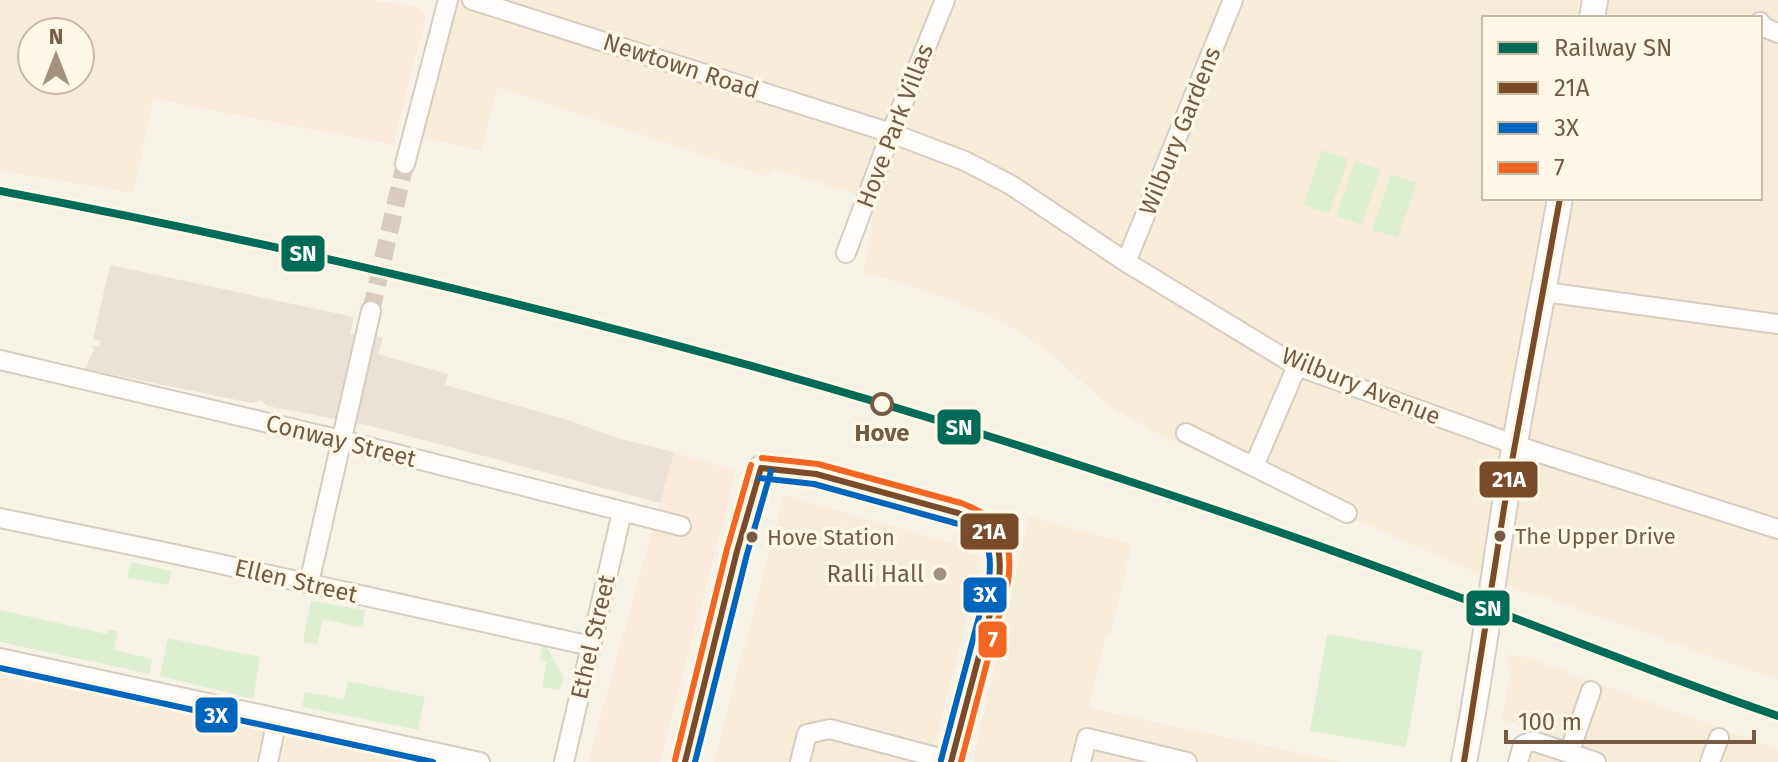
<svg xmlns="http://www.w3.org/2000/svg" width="1778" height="762" viewBox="0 0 1778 762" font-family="'Fira Sans',sans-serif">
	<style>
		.residential { fill: #f7ecd8; fill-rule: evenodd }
		.commercial { fill: #fbeada }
		.industrial { fill: #eae2d7 }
		.green { fill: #deefcf }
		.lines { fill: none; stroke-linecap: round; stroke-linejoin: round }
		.minor-tunnel { stroke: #d7ccbe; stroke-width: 18; stroke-dasharray: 18 9; stroke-linecap: butt }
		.minor-casing { stroke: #d6cdc1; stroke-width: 22 }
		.secondary-casing { stroke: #d8cec2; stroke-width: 28 }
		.minor { stroke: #fefdfb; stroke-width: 18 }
		.secondary { stroke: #fefdfb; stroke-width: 24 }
		.bus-1-casing { stroke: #fff8e6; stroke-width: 12 }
		.bus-2-casing { stroke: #fff8e6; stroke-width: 12 }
		.bus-3-casing { stroke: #fff8e6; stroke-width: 12 }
		.bus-1 { stroke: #7a4b2a; stroke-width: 6 }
		.bus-2 { stroke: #0065bd; stroke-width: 6 }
		.bus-3 { stroke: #f26522; stroke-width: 6 }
		.rail-1-casing { stroke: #fff8e6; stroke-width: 14 }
		.rail-1 { stroke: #006b56; stroke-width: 8 }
		.stop-dot { fill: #fff8e6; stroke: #765b44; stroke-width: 4 }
		.bus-dot { fill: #765b44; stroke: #fff8e6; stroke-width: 3 }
		.poi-dot { fill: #a3907d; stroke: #fff8e6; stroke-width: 3 }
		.labels { text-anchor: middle; stroke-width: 7; stroke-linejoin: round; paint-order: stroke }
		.bus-label { font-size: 22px; fill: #765b44; stroke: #fff8e6; text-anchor: start }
		.street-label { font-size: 24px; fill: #765b44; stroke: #fff8e6 }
		.stop-label { font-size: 24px; font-weight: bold; fill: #765b44; stroke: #fff8e6 }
		.poi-label { font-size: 24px; fill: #765b44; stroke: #fff8e6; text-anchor: end }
		.line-badge { stroke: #fff8e6; stroke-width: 3 }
		.badge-label { font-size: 22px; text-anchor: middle; font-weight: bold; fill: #fff }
	</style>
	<rect width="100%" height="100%" fill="#f7f2e6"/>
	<path class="residential" d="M0,0H15L52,32H32V80H80V57L123,93L153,99L134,193L0,171Z
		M456,0H1778V680L1538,595L1517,590L1160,435L1109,406L1051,354L1020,332L986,314L936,294L864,272L875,201L774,168L769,177L498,87L481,151L422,137ZM1484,18H1760V198H1484Z
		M784,495L972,549L976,553L980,567L930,762H714Z
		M1029,517L1132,544L1110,634L1107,633L1089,708L1341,762H973Z
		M1506,655L1526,657L1778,749V762H1525L1533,730L1502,719L1510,674Z
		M0,671L264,728L256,762H0Z
		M287,731L428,762H280Z"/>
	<path class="commercial" d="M15,0H370L419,7L426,17L393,145L123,93L80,57V32H52Z
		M674,452L736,471L660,762H588Z"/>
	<path class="industrial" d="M110,265L354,317L350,334L383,337L378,354L448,374L445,385L571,421L617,438L674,452L660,503L367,425L267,406L261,400L252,403L85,369L94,350L91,345L99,347L100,341L93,339Z"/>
	<path class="green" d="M1322,150L1348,159L1329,214L1303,205Z
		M1355,161L1381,170L1362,225L1336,216Z
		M1391,174L1417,183L1398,238L1372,230Z
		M131,562L172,571L168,587V585L127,578Z
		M311,601L365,610L363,624L359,627L323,619L317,645L303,642Z
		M0,610L107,634L108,629L118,631L114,650L152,659L150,674L0,642Z
		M1327,634L1423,651L1406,747L1310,731Z
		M168,638L260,657L253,699L160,676Z
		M542,646L547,647L564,677L560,690L542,687L547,662L540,660Z
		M348,681L425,697L418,730L302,707L305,692L344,699Z"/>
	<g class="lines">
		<path class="minor-tunnel" d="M371,311L405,164"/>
		<defs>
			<path id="minor" d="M472,0L891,133L965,161L1011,185L1126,262L1297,366L1530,450L1778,529
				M1760,22L1763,27L1778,33
				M405,164L448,0
				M846,253L891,133L945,0
				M1126,262L1233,0
				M1545,292L1778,324
				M0,360L341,440L681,526
				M1186,433L1347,513
				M1254,466L1297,366
				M0,518L179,555L591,646
				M309,583L371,311
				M0,658L480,762
				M1569,753L1591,691
				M268,762L277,720
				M564,762L622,512
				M685,762L737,551L761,468
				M800,762L807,734L830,729L951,761
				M1081,762L1087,738L1187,762
				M1518,762L1523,745L1533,741L1596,762
				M1710,762L1719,738"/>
			<path id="secondary" d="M1592,18L1595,0
				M761,468L816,474L958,513C976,519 993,526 998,546C1006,575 990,609 983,637C972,678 961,720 951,762
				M1464,762C1485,656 1496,549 1515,443C1529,361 1546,280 1560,198"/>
		</defs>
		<use href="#minor" class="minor-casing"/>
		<use href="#secondary" class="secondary-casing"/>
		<use href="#minor" class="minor"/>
		<use href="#secondary" class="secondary"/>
		<defs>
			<path id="bus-1" d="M761,468L816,474L958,513C994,526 1003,542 999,580L951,762
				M685,762L737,551L761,468
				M1464,762L1508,483L1560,198"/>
			<path id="bus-2" d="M760,478L814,484L955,523C986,533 993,546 989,579L941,760
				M0,668L433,762
				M695,762L747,554L771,471"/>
			<path id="bus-3" d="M762,458L818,464L961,503C1002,518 1014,539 1008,582L961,762
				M675,760L727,549L751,465"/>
		</defs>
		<use href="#bus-1" class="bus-1-casing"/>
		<use href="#bus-2" class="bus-2-casing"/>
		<use href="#bus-3" class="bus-3-casing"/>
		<use href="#bus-1" class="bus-1"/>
		<use href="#bus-2" class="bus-2"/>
		<use href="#bus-3" class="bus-3"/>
		<defs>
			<path id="rail-1" d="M0,191C364,260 723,349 1076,464C1197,503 1318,544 1437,589C1551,631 1663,677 1778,716"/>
		</defs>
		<use href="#rail-1" class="rail-1-casing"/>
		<use href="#rail-1" class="rail-1"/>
	</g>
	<circle class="stop-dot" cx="882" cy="404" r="10"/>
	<g class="bus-dot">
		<circle cx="1500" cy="536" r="7"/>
		<circle cx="752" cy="537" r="7"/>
	</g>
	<circle class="poi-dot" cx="940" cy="574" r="8"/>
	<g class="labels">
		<g class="bus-label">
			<text x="1515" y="544">The Upper Drive</text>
			<text x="767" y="545">Hove Station</text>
		</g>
		<g class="street-label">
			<text transform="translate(681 66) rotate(18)" y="8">Newtown Road</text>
			<text transform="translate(895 126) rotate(-69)" y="8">Hove Park Villas</text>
			<text transform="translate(1180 131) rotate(-68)" y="8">Wilbury Gardens</text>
			<text transform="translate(1361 386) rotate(22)" y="8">Wilbury Avenue</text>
			<text transform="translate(341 441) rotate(14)" y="8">Conway Street</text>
			<text transform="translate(296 581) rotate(13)" y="8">Ellen Street</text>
			<text transform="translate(593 637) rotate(-77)" y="8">Ethel Street</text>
		</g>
		<g class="stop-label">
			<text x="882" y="441">Hove</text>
		</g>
		<g class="poi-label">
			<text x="924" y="582">Ralli Hall</text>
		</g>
	</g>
	<g class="line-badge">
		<rect x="280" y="234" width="46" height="39" rx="8" fill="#006b56"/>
		<rect x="936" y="408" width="46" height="38" rx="8" fill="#006b56"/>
		<rect x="1478" y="460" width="61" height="39" rx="8" fill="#7a4b2a"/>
		<rect x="959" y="512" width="61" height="39" rx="8" fill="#7a4b2a"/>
		<rect x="962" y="576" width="46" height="38" rx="8" fill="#0065bd"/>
		<rect x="1465" y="589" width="46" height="38" rx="8" fill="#006b56"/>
		<rect x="977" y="620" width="31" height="39" rx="8" fill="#f26522"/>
		<rect x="194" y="696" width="45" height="38" rx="8" fill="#0065bd"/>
	</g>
	<g class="badge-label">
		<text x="303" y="261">SN</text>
		<text x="959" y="435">SN</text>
		<text x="1509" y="487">21A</text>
		<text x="989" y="539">21A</text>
		<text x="985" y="602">3X</text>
		<text x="1488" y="616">SN</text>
		<text x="993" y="647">7</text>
		<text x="216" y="723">3X</text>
	</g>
	<rect x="1482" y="16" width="280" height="184" fill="#fff8e6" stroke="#c8b9a5" stroke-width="2"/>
	<rect x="1498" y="42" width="40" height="12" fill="#006b56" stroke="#c8b9a5" stroke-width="2"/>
	<text x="1554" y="56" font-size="24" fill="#765b44">Railway SN</text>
	<rect x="1498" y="82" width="40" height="12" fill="#7a4b2a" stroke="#c8b9a5" stroke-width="2"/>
	<text x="1554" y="96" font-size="24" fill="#765b44">21A</text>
	<rect x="1498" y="122" width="40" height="12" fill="#0065bd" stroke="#c8b9a5" stroke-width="2"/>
	<text x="1554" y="136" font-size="24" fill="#765b44">3X</text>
	<rect x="1498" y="162" width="40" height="12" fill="#f26522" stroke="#c8b9a5" stroke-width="2"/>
	<text x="1554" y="176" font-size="24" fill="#765b44">7</text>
	<g transform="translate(56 56)"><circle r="38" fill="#fff8e6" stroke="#c8b9a5" stroke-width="2"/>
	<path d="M0-6L14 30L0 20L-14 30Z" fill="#a3907d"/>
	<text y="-12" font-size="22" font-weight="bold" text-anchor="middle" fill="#765b44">N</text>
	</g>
	<path d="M1506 730v12h248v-12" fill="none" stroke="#765b44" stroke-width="4"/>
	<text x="1518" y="730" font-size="24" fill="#765b44" stroke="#fff8e6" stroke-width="6" paint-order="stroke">100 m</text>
</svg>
